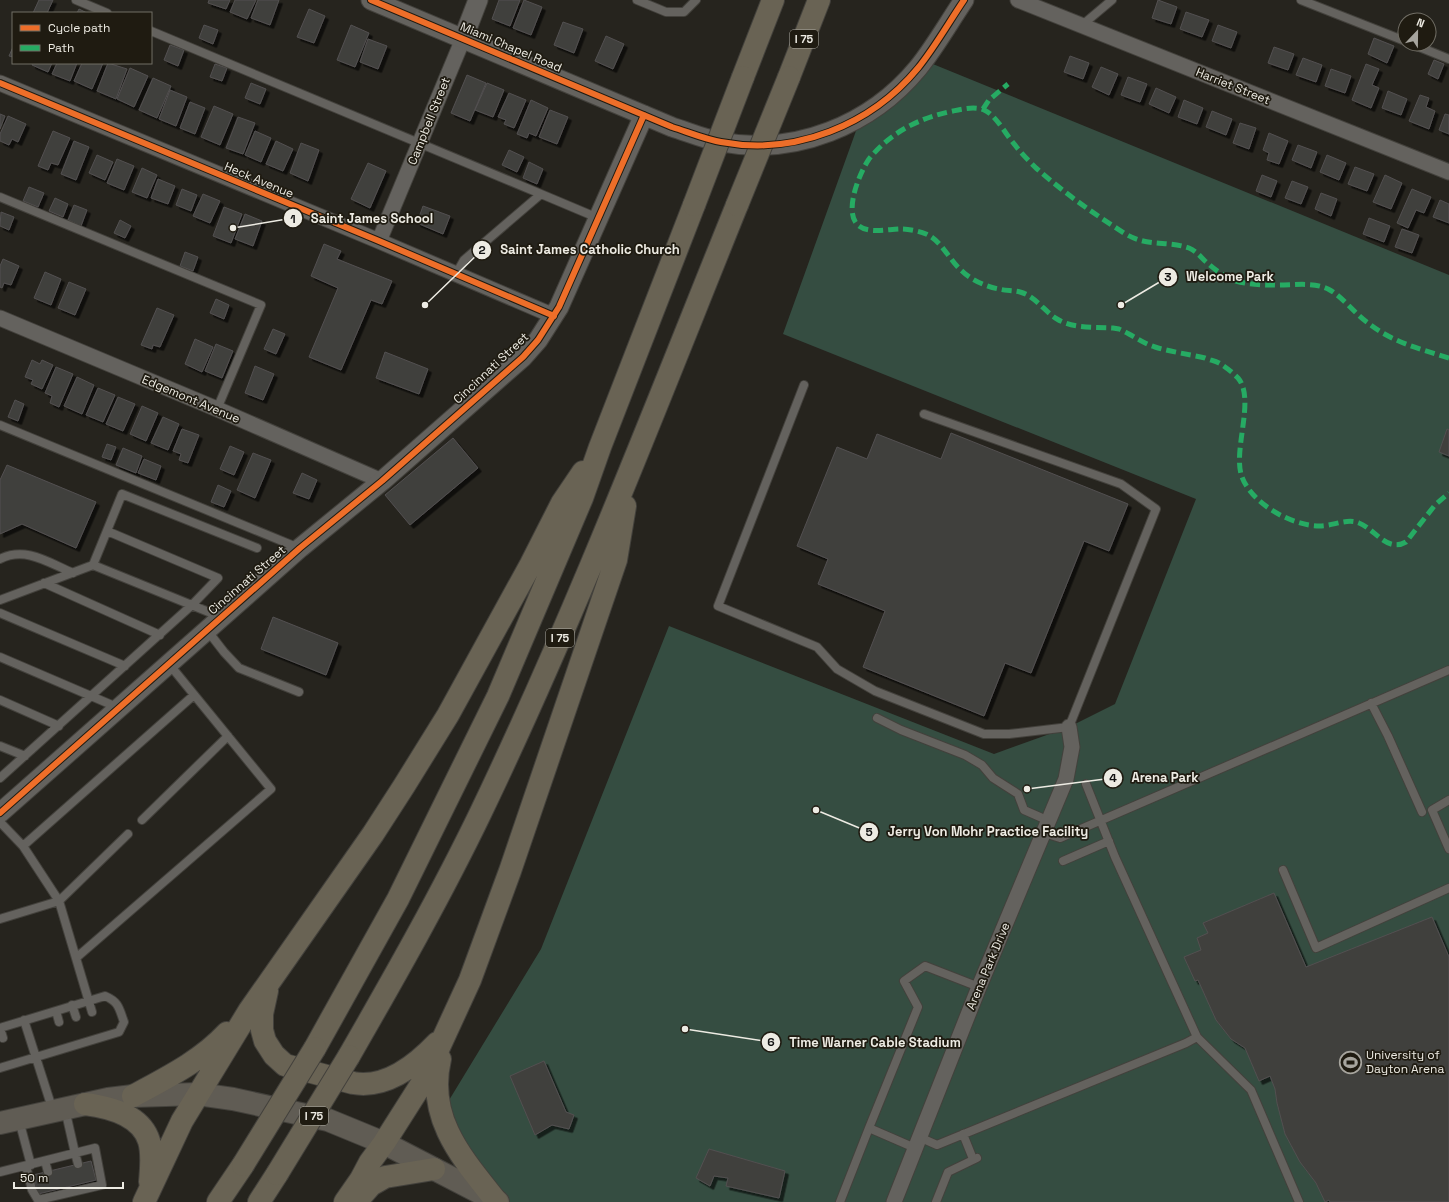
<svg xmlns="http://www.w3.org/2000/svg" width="1449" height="1202" viewBox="0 0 1449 1202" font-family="'Space Grotesk',sans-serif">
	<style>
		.green { fill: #354d41 }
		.building { fill: #413f3e; stroke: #525050; filter: url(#shadow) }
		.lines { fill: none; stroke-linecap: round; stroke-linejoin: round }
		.service-casing { stroke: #43413c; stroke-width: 10 }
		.minor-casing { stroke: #43413c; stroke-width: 17 }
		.tertiary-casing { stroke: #43413c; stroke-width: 21 }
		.secondary-casing { stroke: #43413c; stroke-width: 24 }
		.motorway-casing { stroke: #43413c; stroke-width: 24 }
		.service { stroke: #64625e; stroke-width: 8 }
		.minor { stroke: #64625e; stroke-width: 15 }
		.tertiary { stroke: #64625e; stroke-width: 19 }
		.secondary { stroke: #605c54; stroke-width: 22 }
		.motorway { stroke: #696354; stroke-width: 22 }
		.motorway-bridge-casing { stroke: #43413c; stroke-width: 24; stroke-linecap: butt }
		.motorway-bridge { stroke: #696354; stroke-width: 22 }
		.quiet { stroke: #26ab63; stroke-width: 5; stroke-dasharray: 10 5; stroke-linecap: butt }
		.cycleway-casing { stroke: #1f1b11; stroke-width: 8 }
		.cycleway { stroke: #ee6e29; stroke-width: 6 }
		.labels { text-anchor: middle; stroke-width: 3.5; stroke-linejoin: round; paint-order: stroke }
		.shield { fill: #1f1b11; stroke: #afada4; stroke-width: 1 }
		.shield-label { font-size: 11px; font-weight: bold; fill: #edebe3 }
		.street-label { font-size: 12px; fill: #edebe3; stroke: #1f1b11 }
		.poi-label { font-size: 12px; fill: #edebe3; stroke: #1f1b11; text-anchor: start }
		.leader { fill: none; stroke: #edebe3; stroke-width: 1.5 }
		.callout-dot { fill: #edebe3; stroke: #1f1b11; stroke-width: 1.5 }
		.mark-label { font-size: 12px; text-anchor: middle; font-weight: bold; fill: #111 }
		.callout-label { font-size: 13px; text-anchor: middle; font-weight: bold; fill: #edebe3; stroke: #1f1b11; stroke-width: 3.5; stroke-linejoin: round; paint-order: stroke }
	</style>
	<defs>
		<filter id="shadow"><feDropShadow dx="3.5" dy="3.5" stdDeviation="0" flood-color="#0009"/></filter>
	</defs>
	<rect width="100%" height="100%" fill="#26241e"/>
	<path class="green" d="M923,60L1449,275V1202H498L440,1115L541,949L669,626L994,754L1069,727L1115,704L1196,499L783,334L861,117Z"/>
	<path class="building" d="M39,0H53L47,13H33Z
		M209,0H230L226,9L208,3Z
		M235,0H256L247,19L230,12Z
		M258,0H279L270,25L251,18Z
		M499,0H520L510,26L492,19Z
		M524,0L542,7L531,35L513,28Z
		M1158,0L1177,7L1171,24L1152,18Z
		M79,9L87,13H77Z
		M309,9L325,16L314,43L297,37Z
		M1186,12L1209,20L1202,37L1180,29Z
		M563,22L583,29L574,53L554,45Z
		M204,25L218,30L213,44L199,38Z
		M351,25L369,33L355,67L337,60Z
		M1218,25L1237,32L1231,48L1212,41Z
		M606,36L624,44L613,69L595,61Z
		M1374,38L1394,46L1387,63L1368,54Z
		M368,39L387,46L378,69L360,62Z
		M170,45L184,50L178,66L164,60Z
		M13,47V57L9,56Z
		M1274,47L1294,54L1288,70L1268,63Z
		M1070,56L1089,63L1083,79L1064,72Z
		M1303,58L1322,65L1316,82L1296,75Z
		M1434,60L1444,64L1438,79L1428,74Z
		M33,63H52L48,72L32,65Z
		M57,63H77L70,81L52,74Z
		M82,63H103L92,89L74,81Z
		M108,63L127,69L116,99L97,91Z
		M215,64L227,68L222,81L210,77Z
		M1366,64L1379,69L1372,85L1379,88L1371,108L1352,100Z
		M1101,67L1118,74L1109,95L1092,87Z
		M130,68L148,76L134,107L117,99Z
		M1331,69L1351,76L1345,93L1325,86Z
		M467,75L486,83L470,121L451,113Z
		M1128,77L1147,84L1140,102L1121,95Z
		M153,78L171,86L157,118L139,110Z
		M251,83L266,89L260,104L245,98Z
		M487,83L504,90L493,117L475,110Z
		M1156,88L1176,97L1169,113L1149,104Z
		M170,90L187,97L176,126L159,119Z
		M1388,91L1407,99L1401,115L1382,108Z
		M509,93L526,100L514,128L504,124L506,120L498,117Z
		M1420,95L1429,98L1426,107L1435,111L1429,129L1409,121Z
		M531,100L548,108L536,136L529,133L527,138L517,134Z
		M1184,100L1203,108L1197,124L1178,117Z
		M190,102L205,108L195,134L180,128Z
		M214,106L233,114L220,145L201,137Z
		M550,110L568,117L557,144L539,137Z
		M1212,111L1232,119L1226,135L1206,127Z
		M0,114L5,116L0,129Z
		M1445,114L1449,115V134L1439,130Z
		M8,116L26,124L18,142L12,139L9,145L0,141V134Z
		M238,117L255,123L243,154L226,148Z
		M1240,123L1256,128L1249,149L1233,143Z
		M53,131L70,138L58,165L51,163L48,170L38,166Z
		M255,131L271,138L261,162L245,155Z
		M1269,133L1288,141L1279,164L1267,160L1269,153L1263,150Z
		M74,141L89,147L76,180L61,174Z
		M276,141L293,149L283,171L266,164Z
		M301,143L319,150L308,181L290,173Z
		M1298,145L1317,152L1311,168L1292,160Z
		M509,150L524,157L517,172L502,165Z
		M97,155L113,162L105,180L89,173Z
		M1327,155L1346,163L1339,180L1320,172Z
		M117,159L134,166L124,190L107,183Z
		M529,162L543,169L537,184L523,178Z
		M368,163L386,171L370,208L351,199Z
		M1355,167L1374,174L1367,191L1348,184Z
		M142,168L157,175L147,198L132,192Z
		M1262,175L1277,181L1271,197L1256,191Z
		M1385,175L1402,183L1391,209L1373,202Z
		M158,179L175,186L168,204L151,198Z
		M1292,181L1308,187L1301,204L1285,198Z
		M29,187L44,193L38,207L23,201Z
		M182,189L197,195L191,211L176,205Z
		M1412,189L1431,197L1424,213L1416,210L1408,228L1397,223Z
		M1321,193L1337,199L1331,216L1315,209Z
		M203,194L220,201L210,223L193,216Z
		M55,198L68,204L63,217L49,211Z
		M1440,200L1449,204V223L1433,217Z
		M74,205L87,210L81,226L68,220Z
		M423,206L450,216L443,234L417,223Z
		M224,207L242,214L231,243L213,236Z
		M1,212L14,217L9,230L0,226Z
		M245,214L262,221L253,246L235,239Z
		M1369,218L1390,226L1384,242L1363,234Z
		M120,220L131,226L125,238L114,233Z
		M1402,229L1419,235L1412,253L1395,247Z
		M324,244L341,251L337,259L392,281L382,304L371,300L341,370L309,357L338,288L311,276Z
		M185,252L198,257L193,271L180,266Z
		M3,259L19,266L11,285L4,283L2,288L0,287V266Z
		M45,272L61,279L51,305L34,298Z
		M69,282L86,289L75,315L58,308Z
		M216,299L229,305L224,319L210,313Z
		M157,308L174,315L160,347L153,345L152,349L141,345Z
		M273,329L285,334L276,354L264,349Z
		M195,339L213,347L202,372L185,364Z
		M216,344L233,351L222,378L205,371Z
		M385,352L428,369L419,394L376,378Z
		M32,360L40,364L42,360L53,365L42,389L31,384L33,380L25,377Z
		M255,366L274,374L263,400L245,393Z
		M56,367L73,374L59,407L50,403L52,396L45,393Z
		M77,377L94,385L82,414L64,406Z
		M98,388L115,395L103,422L86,415Z
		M118,397L135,404L123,431L106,424Z
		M15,400L24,404L18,421L8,417Z
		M142,406L158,413L146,441L130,434Z
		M163,417L179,424L168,450L151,443Z
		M182,429L199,435L188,463L179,460L181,454L173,451Z
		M1447,429L1449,430V456L1439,452Z
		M951,433L1128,504L1109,551L1084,541L1031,673L1005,663L984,716L863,667L885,611L818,584L828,559L797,546L837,447L867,459L877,434L941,459Z
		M453,438L478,468L410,525L385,495Z
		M107,444L116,447L111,460L102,457Z
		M230,446L244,452L234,475L220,469Z
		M123,448L142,456L136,473L116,465Z
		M253,453L271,460L255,498L237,490Z
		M144,459L161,466L156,480L138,473Z
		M7,465L96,502L76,548L22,524L0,534V480Z
		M302,473L317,480L309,499L293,493Z
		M218,485L231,491L224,507L211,502Z
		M273,617L338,643L326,675L261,649Z
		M1274,893L1306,967L1432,917L1449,957V1202H1330L1329,1200L1325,1202L1316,1183L1300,1162L1285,1134L1277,1103L1275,1089L1270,1076L1259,1081L1245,1048L1231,1039L1216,1020L1198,980L1195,981L1184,957L1201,950L1197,938L1208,933L1203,923Z
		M544,1061L566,1112L574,1115L569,1129L552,1125L535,1135L510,1076Z
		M709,1149L785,1171L779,1198L726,1186L728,1178L714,1176L710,1186L696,1178Z
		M91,1161L96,1180L38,1194L33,1175Z"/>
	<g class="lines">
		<defs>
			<path id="service" d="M76,0L107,13
				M637,0L666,12H684L696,0
				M1301,0L1405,41
				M1081,26L1112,0
				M151,31L541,194
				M1412,44L1449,59
				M0,197L261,305L217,409
				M456,274L464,260L541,194L598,218
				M804,385L718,606L817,647L837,669L875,691L984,734H1009L1069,727L1156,509L1121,484L924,414
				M0,425L299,548
				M0,559C26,546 49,563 73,573
				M93,565L122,494L257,548
				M44,583L160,635
				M0,600L93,565L221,617
				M0,613L125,666
				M207,630L224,652L239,668L299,692
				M0,657L119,708
				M0,700L59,726
				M1371,703L1388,736L1422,812
				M877,718L901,730L965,755L982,765L993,778L1018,794L1024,810L1049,821
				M0,746L25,756
				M0,778L192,605L218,578L107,531
				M1086,784L1115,857L1197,1037L1251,1090L1299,1202
				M1449,800L1432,810L1449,849
				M142,820L228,736
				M0,822L23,846L59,901L128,834
				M1044,833L1060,838L1449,670
				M23,846L194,695
				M1063,861L1109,841
				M1283,870L1316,948L1449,888
				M0,919L59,901L92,1012
				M76,958L271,789L169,664
				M72,1005L76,1017
				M56,1011L59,1022
				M24,1020L53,1111
				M0,1028L105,996C119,1002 119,1008 124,1022L119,1032L0,1068
				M0,1028L3,1038
				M19,1120L31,1165
				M869,1128L918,1007L904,981L925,966L979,987
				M963,1134L973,1159
				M919,1137L937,1145L1186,1043L1197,1037
				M45,1161L48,1172
				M26,1166L32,1190L38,1200L102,1185L95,1148L75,1153L78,1164
				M0,1172L75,1153L65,1109
				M840,1202L869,1128L915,1148
				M936,1202L948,1172L977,1158"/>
			<path id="minor" d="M1018,0L1449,172
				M0,83L379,241L554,316
				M379,241L463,39
				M0,318L217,409L382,481
				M894,1202L979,987L1066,779L1072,747L1069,727"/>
			<path id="tertiary" d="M371,0L672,127C688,132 704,139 721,142C795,156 871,125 918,68C935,47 949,22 964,0
				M463,39L478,0
				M0,813L300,548L382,481L523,357L538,340L559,307L644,115"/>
			<path id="secondary" d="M0,1123L108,1099L133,1096L198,1094L233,1099L328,1120L384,1143L498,1202"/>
			<path id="motorway" d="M743,77L773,0
				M789,77L819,0
				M267,991L262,1014V1030L265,1041L274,1055L285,1065L353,1083C386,1089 416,1065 437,1043
				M315,1048L398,899L498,696L582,498L600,447L694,205
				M349,1056C395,976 441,895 481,812C576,614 655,408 737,205
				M440,1059C426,1119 463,1159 497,1202
				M133,1096C166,1078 201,1061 227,1033
				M85,1104C109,1107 141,1115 149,1141C153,1154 151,1169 150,1182
				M357,1201L371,1185L385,1177L434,1169
				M144,1202L182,1121L249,1011L373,834L404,786L448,715L531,564L562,503L583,472
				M218,1202L243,1165
				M259,1202L277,1174
				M345,1202L361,1179L370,1162L384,1143L424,1080L470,980L510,871L616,560L625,506"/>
		</defs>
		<use href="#service" class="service-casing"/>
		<use href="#minor" class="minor-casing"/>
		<use href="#tertiary" class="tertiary-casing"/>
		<use href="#secondary" class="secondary-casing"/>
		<use href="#motorway" class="motorway-casing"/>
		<use href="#service" class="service"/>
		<use href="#minor" class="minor"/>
		<use href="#tertiary" class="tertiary"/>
		<use href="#secondary" class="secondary"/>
		<use href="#motorway" class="motorway"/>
		<defs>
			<path id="motorway-bridge" d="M694,205L743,77
				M737,205L789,77
				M243,1165L315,1048
				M277,1174L349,1056"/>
		</defs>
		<use href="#motorway-bridge" class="motorway-bridge-casing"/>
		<use href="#motorway-bridge" class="motorway-bridge"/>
		<path class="quiet" d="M983,109L989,100L1008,84
			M1449,358C1420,349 1392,342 1368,323C1355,314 1342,296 1328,289C1311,281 1290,286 1272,285C1261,285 1246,284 1236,281C1224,277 1214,269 1205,261C1200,256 1196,251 1189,248C1166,240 1148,248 1124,233C1094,214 1063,192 1036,168C1029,161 1021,153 1015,145C1006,135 996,115 984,110C975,106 962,109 953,111C919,118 891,132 869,159C860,172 845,208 856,223C865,235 887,229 901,229C908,229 919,231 926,234C942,241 949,260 962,271C971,280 987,287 999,289C1006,291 1013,290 1020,292C1035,296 1044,311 1057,319C1073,329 1096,327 1113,328L1119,329C1131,334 1142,343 1155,347C1171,352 1188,354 1205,358C1210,360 1215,361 1219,363C1226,367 1233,373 1238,378C1256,399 1232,451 1242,477C1252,504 1292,526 1320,526C1333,526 1347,518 1359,523C1375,529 1387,553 1406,542L1435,505L1449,493"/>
		<defs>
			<path id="cycleway" d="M371,0L672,127C688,132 704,139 721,142C795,156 871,125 918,68C935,47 949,22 964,0
				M0,83L379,241L554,316
				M0,813L300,548L382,481L523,357L538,340L559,307L644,115"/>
		</defs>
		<use href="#cycleway" class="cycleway-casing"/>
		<use href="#cycleway" class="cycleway"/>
	</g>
	<defs>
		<symbol id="stadium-ring" viewBox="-11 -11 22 22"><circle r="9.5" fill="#1f1b11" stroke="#a7a59e" stroke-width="1.5"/><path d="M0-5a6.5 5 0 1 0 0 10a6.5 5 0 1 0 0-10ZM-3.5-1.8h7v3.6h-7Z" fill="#a7a59e"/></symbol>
	</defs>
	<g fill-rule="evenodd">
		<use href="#stadium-ring" x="1338" y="1050" width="25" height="25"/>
	</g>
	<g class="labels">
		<g class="shield">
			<rect x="790" y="30" width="28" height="18" rx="3"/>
			<rect x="546" y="629" width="28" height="18" rx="3"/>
			<rect x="300" y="1107" width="28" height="18" rx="3"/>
		</g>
		<g class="shield-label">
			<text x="804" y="43">I 75</text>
			<text x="560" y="642">I 75</text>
			<text x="314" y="1120">I 75</text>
		</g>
		<g class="street-label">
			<text transform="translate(511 47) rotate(23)" y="4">Miami Chapel Road</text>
			<text transform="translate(1233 86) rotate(22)" y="4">Harriet Street</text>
			<text transform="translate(429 121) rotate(-68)" y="4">Campbell Street</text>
			<text transform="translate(259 180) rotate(23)" y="4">Heck Avenue</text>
			<text transform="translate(491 368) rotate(-43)" y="4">Cincinnati Street</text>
			<text transform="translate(191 399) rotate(23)" y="4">Edgemont Avenue</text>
			<text transform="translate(247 580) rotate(-41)" y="4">Cincinnati Street</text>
			<text transform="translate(988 966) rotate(-67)" y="4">Arena Park Drive</text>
		</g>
		<g class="poi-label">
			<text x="1366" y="1059">University of<tspan x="1366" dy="14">Dayton Arena</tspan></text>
		</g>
	</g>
	<path class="leader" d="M233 228L293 218M425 305L482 250M1121 305L1168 277M1027 789L1113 778M816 810L869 832M685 1029L771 1042"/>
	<g class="callout-dot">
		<circle cx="233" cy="228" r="4"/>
		<circle cx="425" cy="305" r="4"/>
		<circle cx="1121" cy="305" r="4"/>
		<circle cx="1027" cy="789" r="4"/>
		<circle cx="816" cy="810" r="4"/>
		<circle cx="685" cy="1029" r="4"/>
		<circle cx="293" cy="218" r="10"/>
		<circle cx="482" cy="250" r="10"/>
		<circle cx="1168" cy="277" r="10"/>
		<circle cx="1113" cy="778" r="10"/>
		<circle cx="869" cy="832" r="10"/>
		<circle cx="771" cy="1042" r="10"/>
	</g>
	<g class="mark-label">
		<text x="293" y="223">1</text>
		<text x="482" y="254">2</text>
		<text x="1168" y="281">3</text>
		<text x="1113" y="782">4</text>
		<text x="869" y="836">5</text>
		<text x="771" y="1046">6</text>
	</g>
	<g class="callout-label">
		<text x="372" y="223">Saint James School</text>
		<text x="590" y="254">Saint James Catholic Church</text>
		<text x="1230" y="281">Welcome Park</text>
		<text x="1165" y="782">Arena Park</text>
		<text x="988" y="836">Jerry Von Mohr Practice Facility</text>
		<text x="875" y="1047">Time Warner Cable Stadium</text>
	</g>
	<rect x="12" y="12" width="140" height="52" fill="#1f1b11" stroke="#716e65"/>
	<rect x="20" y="25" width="20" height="6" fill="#ee6e29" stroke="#716e65"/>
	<text x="48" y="32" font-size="12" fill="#edebe3">Cycle path</text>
	<rect x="20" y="45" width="20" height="6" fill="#26ab63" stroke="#716e65"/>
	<text x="48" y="52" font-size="12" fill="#edebe3">Path</text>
	<g transform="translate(1417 32) rotate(22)"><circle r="19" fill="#1f1b11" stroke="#716e65"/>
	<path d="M0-3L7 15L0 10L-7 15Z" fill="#a7a59e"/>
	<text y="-6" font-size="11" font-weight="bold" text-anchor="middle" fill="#edebe3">N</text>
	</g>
	<path d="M14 1182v6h109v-6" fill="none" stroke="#edebe3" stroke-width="2"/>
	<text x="20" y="1182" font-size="12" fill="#edebe3" stroke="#1f1b11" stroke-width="3" paint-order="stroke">50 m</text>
</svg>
